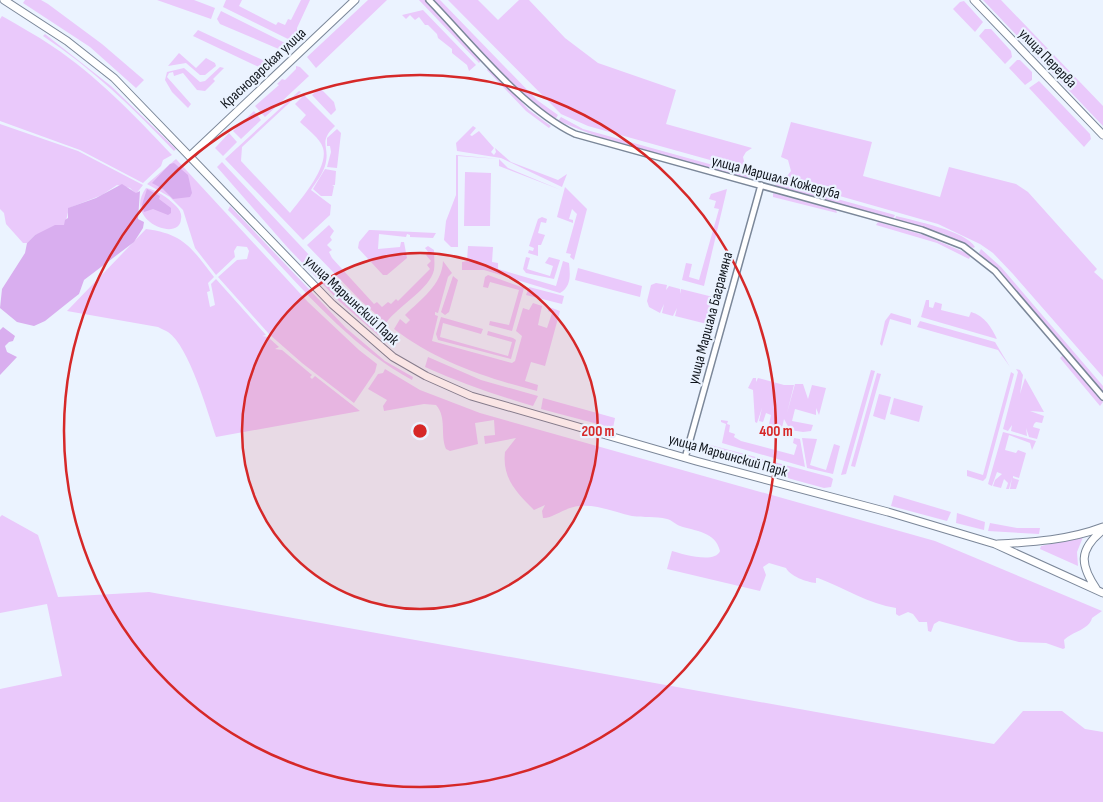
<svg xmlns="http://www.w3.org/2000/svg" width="1103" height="802" viewBox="0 0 1103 802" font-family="'Sofia Sans Condensed',sans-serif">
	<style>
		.green { fill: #eac9fb }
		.forest { fill: #d9aeef }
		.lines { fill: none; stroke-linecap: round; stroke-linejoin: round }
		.street-casing { stroke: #7b8799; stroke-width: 8 }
		.secondary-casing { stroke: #7b8799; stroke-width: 9 }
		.street { stroke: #fff; stroke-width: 5 }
		.secondary { stroke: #fff; stroke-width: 7 }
		.ring { fill: none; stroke: #d62828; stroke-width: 2.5 }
		.labels { text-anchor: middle; stroke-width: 4.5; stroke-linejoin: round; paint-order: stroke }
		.street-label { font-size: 15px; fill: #10151c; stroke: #ebf3ff }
		.centre { fill: #d62828; stroke: #ebf3ff; stroke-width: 2.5 }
		.ring-label { font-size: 15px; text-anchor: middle; font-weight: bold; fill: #d62828; stroke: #ebf3ff; stroke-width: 4.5; stroke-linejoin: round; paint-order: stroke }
	</style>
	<rect width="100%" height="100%" fill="#ebf3ff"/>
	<path class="green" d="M25,0H41L48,4L102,44L144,80L136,88L90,47L23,3Z
		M157,0H194L215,8L211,19Z
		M226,0H242L239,6L276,25L278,22L285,25L288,19L291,20L301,0H310L297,28V35L290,40L223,7Z
		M368,0H387L316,68L307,57Z
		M419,0H425L482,59L479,63Z
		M434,0H440L537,100L558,115L555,120C510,88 472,39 434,0Z
		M448,0H478L498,20L519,0H529L565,38L598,63L676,90L666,124L752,148L746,152L743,157L746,170L588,126L561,114Z
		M983,0H1001L1103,106V126Z
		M964,1L983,22L975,32L953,9L960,2Z
		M423,10L476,65L469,71L467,65L452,53V49L438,38L437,34L428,25H425L419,17L415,20L410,15L406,19L402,15Z
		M221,11L287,44L281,50L220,24L217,19Z
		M2,16C19,26 36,35 52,46C96,75 135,116 172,155L163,160L161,166L143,183L80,150L0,121V19Z
		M985,29H991L1011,51L1012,57L1005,64L979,36Z
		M198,30L267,62L261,68L193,36Z
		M45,34L111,86L176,149L174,151C134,109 92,68 43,36Z
		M179,53L196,68L206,58L215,63L216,66L205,75H200L186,63L168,66Z
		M1017,60H1020L1032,72V80L1025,85L1009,68Z
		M296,66L300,67L309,76L265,117L255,106L279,85L277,84L282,79L285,80L296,69Z
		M220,67L224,68L213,79L215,81L205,91L197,90L183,73L174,76L173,72L169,73L167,77L191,104L188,108L172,92L165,80L167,72L184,68L200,82L205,81Z
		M489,67L529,110L551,126L549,128L526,111L487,70Z
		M1039,81L1090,134L1091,139L1084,147L1029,88Z
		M320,88L334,102L336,110L331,115L312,95Z
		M299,91L301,92L242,147L241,161L290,213C301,199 329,167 323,148C320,138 307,129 300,122L306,115L295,104L304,95L335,126C317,143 331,146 325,166C322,175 316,182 311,190L331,205L330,215L303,240L225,159Z
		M254,111L261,120L241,139L233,131Z
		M561,117L583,129L749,175L748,179L604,139L558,121Z
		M791,122L872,142L863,176L940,197L949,167L1016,184L1028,192L1097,269L1094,272L1103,280V377L1013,274L993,253L980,244L938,224L780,179L787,176L791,171L788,160L781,157Z
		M0,124L78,151L143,185L136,194L130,188L117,185L102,195L69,208L65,225L35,235L27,243H23L6,224L4,213L0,209Z
		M473,126L476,128L470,135L472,136L479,131L494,148L491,152L494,155L496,152L495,148L511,162L558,180L567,174L562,187L501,158L457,151L456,143Z
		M337,129L341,133L337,168L327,167L331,152L330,146H327V138Z
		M229,133L237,142L223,156L215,148Z
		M456,155L499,159L508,168L561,190L499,166V159L458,156V247H451L444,240L446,221L456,195Z
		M176,159L308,302L359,350L377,364L375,372L354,403L302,363L269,334L218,277L237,260L247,259L249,251L247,247L237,246L234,251L235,257L216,275L195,248L183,210L170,197L147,184Z
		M222,162L356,305L384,328L378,335L339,301L288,248L217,167Z
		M325,169L336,171L335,185H332L334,186L332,196H321L313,189Z
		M465,172L491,173L490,226H464Z
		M776,182L895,215L893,219L775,186Z
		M565,187L587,209L574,260L570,257L571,254L566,253L577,214L572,209L569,219L573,220V223L557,217Z
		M146,188C157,190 168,198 176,206C180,210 182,214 181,219C180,243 122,221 146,188Z
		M727,189L704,286L682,280L686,263L692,264L689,277L699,280L719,209L714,208L716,201L709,199L711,194Z
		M773,193L836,210L837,213L773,197Z
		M230,206L346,328L385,361L413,377L412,380C341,342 285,267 228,210Z
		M896,216C915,221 966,231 975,247L973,248L944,234L895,220Z
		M542,217L547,219L546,223L541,222L538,233L545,235L541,245H538V256L528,253L529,250L533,251L534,248L529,246L538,219Z
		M878,222L924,235L971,255L969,259L937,243L876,225Z
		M329,225L334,231L330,237L332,240L327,245L332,250L329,252L332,258L374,304L377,302L382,307L388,302L391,304L396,299L398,301L430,269L427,265L431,261L426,255L429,253L425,248L428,246L434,250C434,256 435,264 434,270C430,289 398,306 386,323L361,301L307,245Z
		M146,229C185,234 192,249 214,277L208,283L210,291L207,292L210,307L215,305L211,284L216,279L266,335L262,336L268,337L279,347L275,349L282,350L312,375L310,377L312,379L315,376L360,411L216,437C208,413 189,346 168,332C165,330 161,329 158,327L67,311Z
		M369,230H371L436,233L433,238L410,237V235L407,234L406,237L379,234L378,249L400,247L401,242H404L407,258L387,275H383L358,248L359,242Z
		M468,246L493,247L492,262L498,263V269L556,286L563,261L569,263C570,273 572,286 560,293L484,270H462V262L467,261Z
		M981,249L1001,267L1103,386V393L1010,283L979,253Z
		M526,257L530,258L527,269L550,276L553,266L545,263L549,257L560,260L554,279L526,273L523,269Z
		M443,261L452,273L448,277L438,313L435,312V315L438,316L432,341L512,363L515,361L522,336L516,331L523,308L529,310L533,303L542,306L538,325L547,328L552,313L548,311L549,307L560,311L545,366L531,362L525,381L538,385L537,391C486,378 436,361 394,329L400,319L406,324L410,320L405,315C421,299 442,285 443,261Z
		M578,268L642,286L640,297L575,280Z
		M488,275L524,288L512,331L489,325L490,321L509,325L519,290L490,282L488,288L483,287L485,277Z
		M453,276L458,280L449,312L445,315L441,312Z
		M656,283L667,285L666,290L669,286L680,289V294L681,289L713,297L707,324L675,316L677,308L673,316L662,313L664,304L660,313L649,307L647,301L651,285Z
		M529,287L564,296L562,304L526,295Z
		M926,300H929V307L933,308L935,302L942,304L941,310L969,317L971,312C985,316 991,327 997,339L921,317Z
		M891,313L911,319V325L890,319L882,346L880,344L885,321Z
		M441,317L483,329L481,334L443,323L440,337L508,356L512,342L487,335L488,331L513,338L516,340L511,359L438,340L436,334Z
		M920,321L995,342L1010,367L998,350L917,327Z
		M1063,355L1103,402L1100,406L1060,358Z
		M428,357L481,380L538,396L533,406C496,395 460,383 425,367Z
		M385,369L420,390L480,413L935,541L1102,611L1092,618C1089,630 1073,631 1064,640L1065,648L1063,649L1046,643L1019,642L939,621L934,624L931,632L928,631L927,622H919L913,614L908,612L899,616L896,614V608C869,604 844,588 818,578H816V583C806,582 790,576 786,568L769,563L763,567L766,575L760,591L667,569L672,551C682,554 715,564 720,551C716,532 695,531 680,526C675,524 672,520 667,519C655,516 644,518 632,516C614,512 597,504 579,506C565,507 552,519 543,518L542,511L545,505L534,510C516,492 502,478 505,452L516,438L485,444L484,436L495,435L494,420L475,423L478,444L450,451L446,449C440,435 447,417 436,405L424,404L384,411L383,406L387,400L368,389L378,374L383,373Z
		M1016,369L1020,370L1023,375L1020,394L1025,378L1044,412L1030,411L1044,416L1042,423L1036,422L1034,424L1033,427L1040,429L1037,439L1029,437L1026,428L1027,436L1011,431L1012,425L1008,431L1003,429L1018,372Z
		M871,370L875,371L846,474L841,475Z
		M1011,372L1014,374L986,478L983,481L967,476V470L983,475Z
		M877,373L881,374L855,467L851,466Z
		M753,378H756V382L758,378L784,385H794L787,413L795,384H803L808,399L812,385L826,388L819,415L816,408V415L795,409L792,421L813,425L811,431L803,432L790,430L784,419L782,428L769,424L771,415L766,413L763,422L759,421L762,408L757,423L755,422L753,390L748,388Z
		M879,394L891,397L885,420L873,416Z
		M543,398L615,418L613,428L541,409Z
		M894,398L923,406L919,422L890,414Z
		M721,420L728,421L727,424L730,425L729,432L735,434L734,437L741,441L794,455L797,445L793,443L794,438L800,439L805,467L722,443L726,424L721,422Z
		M1003,432L1036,441L1032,450L1030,443L1009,435L1005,450L1016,453L1018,450L1026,453L1019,478L1013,476V478L1019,480L1016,489H1010L1012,478L1009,489H1006L1008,483L1004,479L1001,488L993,486L995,480L1002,474L997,472L992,486L988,484Z
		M802,438L817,439L810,465L826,470L834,444L840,446L833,474L807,468Z
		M703,443L830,477L833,479L831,487L824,488L708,456L700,451Z
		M894,495L951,512L947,521L891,506Z
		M957,513L985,522L984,530L956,523Z
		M2,515L38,535L58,597L149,592L994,744L1023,711H1062L1085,729L1103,732V802H0V689L62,676L47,604L0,613V517Z
		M990,523L1017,528H1040L1039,534L988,531Z
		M1083,537L1077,552L1078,566L1040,549L1041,546Z"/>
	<path class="forest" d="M174,163L188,175L192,193L190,197L173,199L163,189L152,183L170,164Z
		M122,184L136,193L140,191L138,219L144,222L143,228L134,242L84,280L79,294L70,301L45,321L34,326L17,322L0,308L2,289L25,253L27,243L35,235L55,225H64L65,220L68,218V208L96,198Z
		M147,189L160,196L159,199L171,208V213L168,215L153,209L144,212L142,205Z
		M3,327L15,336L13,341L9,342L5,346L7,352L17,357L0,375V330Z"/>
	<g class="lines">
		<defs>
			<path id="street" d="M429,0C471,43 521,108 575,134L922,230L963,246L995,271L1103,397
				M685,458L761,185"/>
			<path id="secondary" d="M4,0L67,41L114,78L332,304L393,357L426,376L471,396L696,461L888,512L995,544L1103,593
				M974,0L1103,135
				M191,155L355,0
				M998,544C1034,542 1069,540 1103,527
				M1097,590C1080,565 1078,550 1103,530"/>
		</defs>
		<use href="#street" class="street-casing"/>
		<use href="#secondary" class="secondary-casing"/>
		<use href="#street" class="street"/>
		<use href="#secondary" class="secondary"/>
	</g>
	<circle cx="420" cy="431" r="178" fill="#d62828" fill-opacity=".12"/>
	<g class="ring">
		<circle cx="420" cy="431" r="178"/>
		<circle cx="420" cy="431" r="356"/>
	</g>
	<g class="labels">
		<g class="street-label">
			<text transform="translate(1048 58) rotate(46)" y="5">улица Перерва</text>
			<text transform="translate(263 68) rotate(-43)" y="5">Краснодарская улица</text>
			<text transform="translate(776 177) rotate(15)" y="5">улица Маршала Кожедуба</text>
			<text transform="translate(352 300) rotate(43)" y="5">улица Марьинский Парк</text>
			<text transform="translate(710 318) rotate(-75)" y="5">улица Маршала Баграмяна</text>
			<text transform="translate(728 455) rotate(16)" y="5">улица Марьинский Парк</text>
		</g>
	</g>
	<circle cx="420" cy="431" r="8" class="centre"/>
	<g class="ring-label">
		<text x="598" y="436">200 m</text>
		<text x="776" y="436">400 m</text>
	</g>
</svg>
